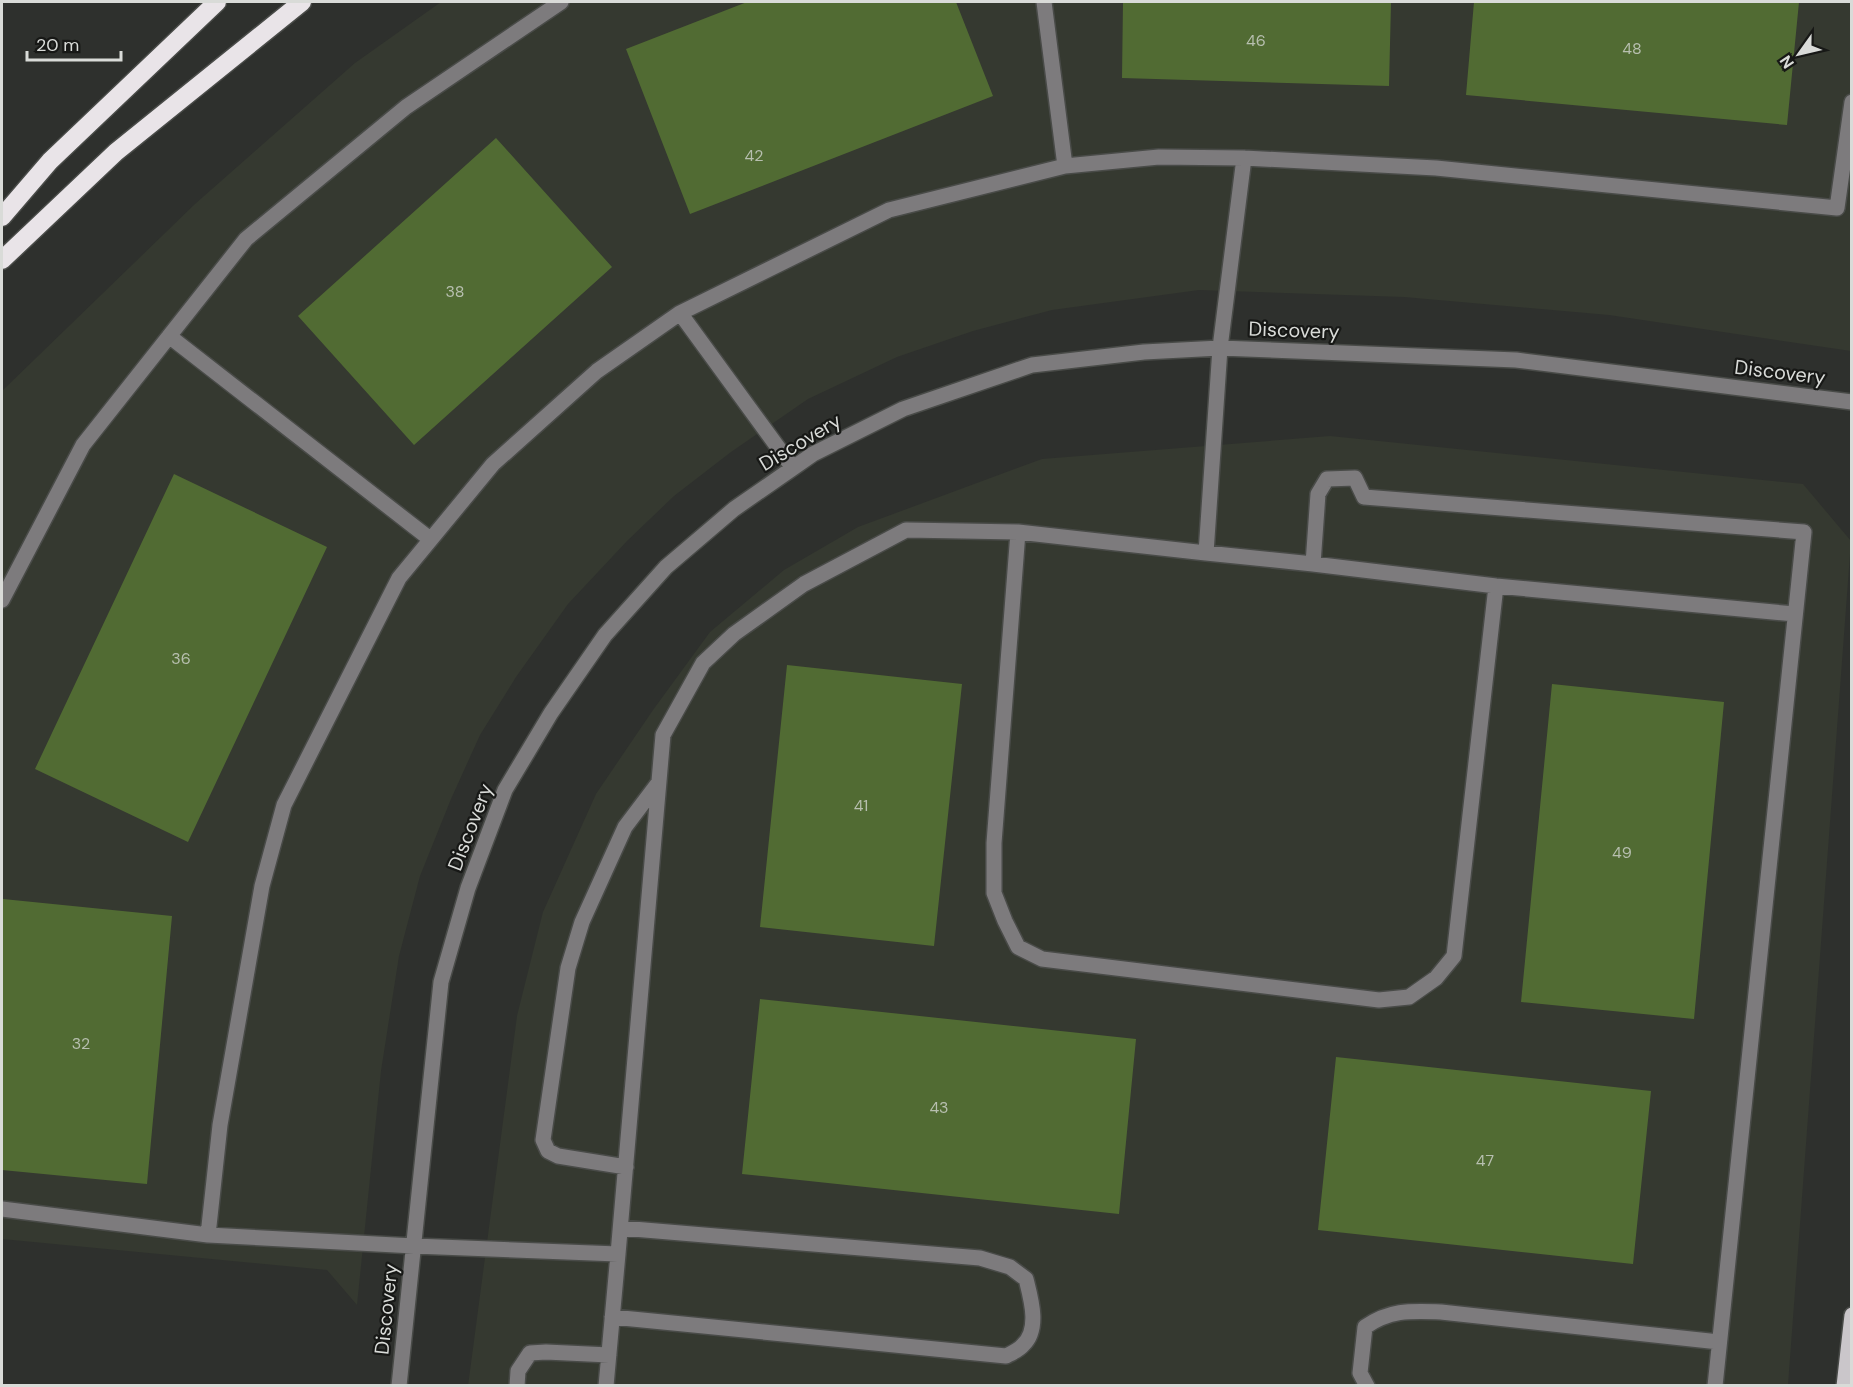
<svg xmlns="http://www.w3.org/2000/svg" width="1853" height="1387" viewBox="0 0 1853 1387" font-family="'DM Sans',sans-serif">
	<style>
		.built { fill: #353930 }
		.building { fill: #516b33 }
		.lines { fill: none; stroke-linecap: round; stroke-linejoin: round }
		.minor-casing { stroke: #494b48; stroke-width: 18 }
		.major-casing { stroke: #494b48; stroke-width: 18 }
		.highway-casing { stroke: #494b48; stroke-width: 21 }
		.minor { stroke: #7d7b7d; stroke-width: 15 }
		.major { stroke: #cac6ca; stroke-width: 15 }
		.highway { stroke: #e9e4e8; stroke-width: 18 }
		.labels { text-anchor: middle; stroke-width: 4.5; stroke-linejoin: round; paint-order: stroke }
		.number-label { font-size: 16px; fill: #b7bfaf }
		.street-label { font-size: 20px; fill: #d9dbd8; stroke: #171816 }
	</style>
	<rect width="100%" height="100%" fill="#2e302d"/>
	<path class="built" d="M441,2H1851V351L1609,315L1404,297L1199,290L1052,310L973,331L897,357L808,399L731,452L674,496L627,541L568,604L516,677L480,735L451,799L420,876L399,956L381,1071L357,1305L327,1270L2,1239V391L195,204L355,63Z
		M1330,436L1803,484L1851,541L1788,1385L468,1386L517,1016L543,912L596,794L653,710L710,632L784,570L858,527L1042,459Z"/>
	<path class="building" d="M747,2H956L993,96L690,214L626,49Z
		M1123,2H1391L1389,86L1122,78Z
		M1474,2H1799L1787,125L1466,95Z
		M496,138L612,267L414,445L298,316Z
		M174,474L327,547L188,842L35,769Z
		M787,665L962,684L934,946L760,927Z
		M1552,684L1724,702L1694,1019L1521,1002Z
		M3,899L172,916L147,1184L2,1170V915Z
		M760,999L1136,1039L1119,1214L742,1174Z
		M1336,1057L1651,1091L1633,1264L1318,1230Z"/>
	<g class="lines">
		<defs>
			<path id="minor" d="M1044,2L1065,166
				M1244,158L1436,168L1837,208L1852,102
				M169,336L430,539
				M1018,532L994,843V893L1005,921L1018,947L1042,959L1379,1000L1409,997L1436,978L1454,956L1496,586
				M1206,553L1313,564L1318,494L1327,479L1355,478L1364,497L1804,532L1715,1386
				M1313,564L1496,586L1795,614
				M2,600L83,445L246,239L406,107L561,2
				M626,1167L558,1156L548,1151L543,1140L568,968L582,922L625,827L659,782
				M2,1209L208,1235
				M618,1254L663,735L703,663L734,634L804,584L906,530L1018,532L1206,553L1220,348L1244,158L1159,157L1065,166L889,210L680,313L793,468
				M612,1317L1006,1356C1012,1353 1019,1350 1023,1345C1040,1329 1031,1299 1026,1279L1010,1267L980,1258L621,1228
				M399,1386L441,982L468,888L505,790L551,713L605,635L666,567L734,509L793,468L813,454L903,409L1032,365L1144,352L1220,348L1516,360L1852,402
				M517,1386L518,1371L530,1353L546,1352L609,1355
				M606,1386L618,1254L414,1246L208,1235L220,1125L262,886L284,805L399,578L493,464L597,371L680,313
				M1367,1386L1360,1373L1365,1327C1391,1309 1412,1311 1441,1312L1719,1342"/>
			<path id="major" d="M1844,1386L1852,1315"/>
			<path id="highway" d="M2,217L50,161L217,2
				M2,260L116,152L302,2"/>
		</defs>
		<use href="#minor" class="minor-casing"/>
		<use href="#major" class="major-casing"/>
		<use href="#highway" class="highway-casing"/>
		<use href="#minor" class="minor"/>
		<use href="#major" class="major"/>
		<use href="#highway" class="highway"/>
	</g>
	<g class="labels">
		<g class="number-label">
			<text x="1256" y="46">46</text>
			<text x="1632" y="54">48</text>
			<text x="754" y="161">42</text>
			<text x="455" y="297">38</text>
			<text x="181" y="664">36</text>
			<text x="861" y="811">41</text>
			<text x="1622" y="858">49</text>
			<text x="81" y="1049">32</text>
			<text x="939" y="1113">43</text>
			<text x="1485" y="1166">47</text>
		</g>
		<g class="street-label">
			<text transform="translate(1294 330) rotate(2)" y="7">Discovery</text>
			<text transform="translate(1780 372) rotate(7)" y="7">Discovery</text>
			<text transform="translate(800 442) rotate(-31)" y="7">Discovery</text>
			<text transform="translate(470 827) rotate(-69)" y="7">Discovery</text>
			<text transform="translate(386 1309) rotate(-84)" y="7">Discovery</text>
		</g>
	</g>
	<rect width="1853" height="1387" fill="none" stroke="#d9dbd8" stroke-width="6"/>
	<g transform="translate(1799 54) rotate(236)" stroke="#171816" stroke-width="4.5" paint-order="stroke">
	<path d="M0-4.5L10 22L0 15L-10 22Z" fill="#d9dbd8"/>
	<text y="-9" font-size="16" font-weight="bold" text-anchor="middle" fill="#d9dbd8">N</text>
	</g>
	<path d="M27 51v9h94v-9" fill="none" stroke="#d9dbd8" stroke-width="3"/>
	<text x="36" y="51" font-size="18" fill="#d9dbd8" stroke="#171816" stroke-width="4.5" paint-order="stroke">20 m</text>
</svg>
